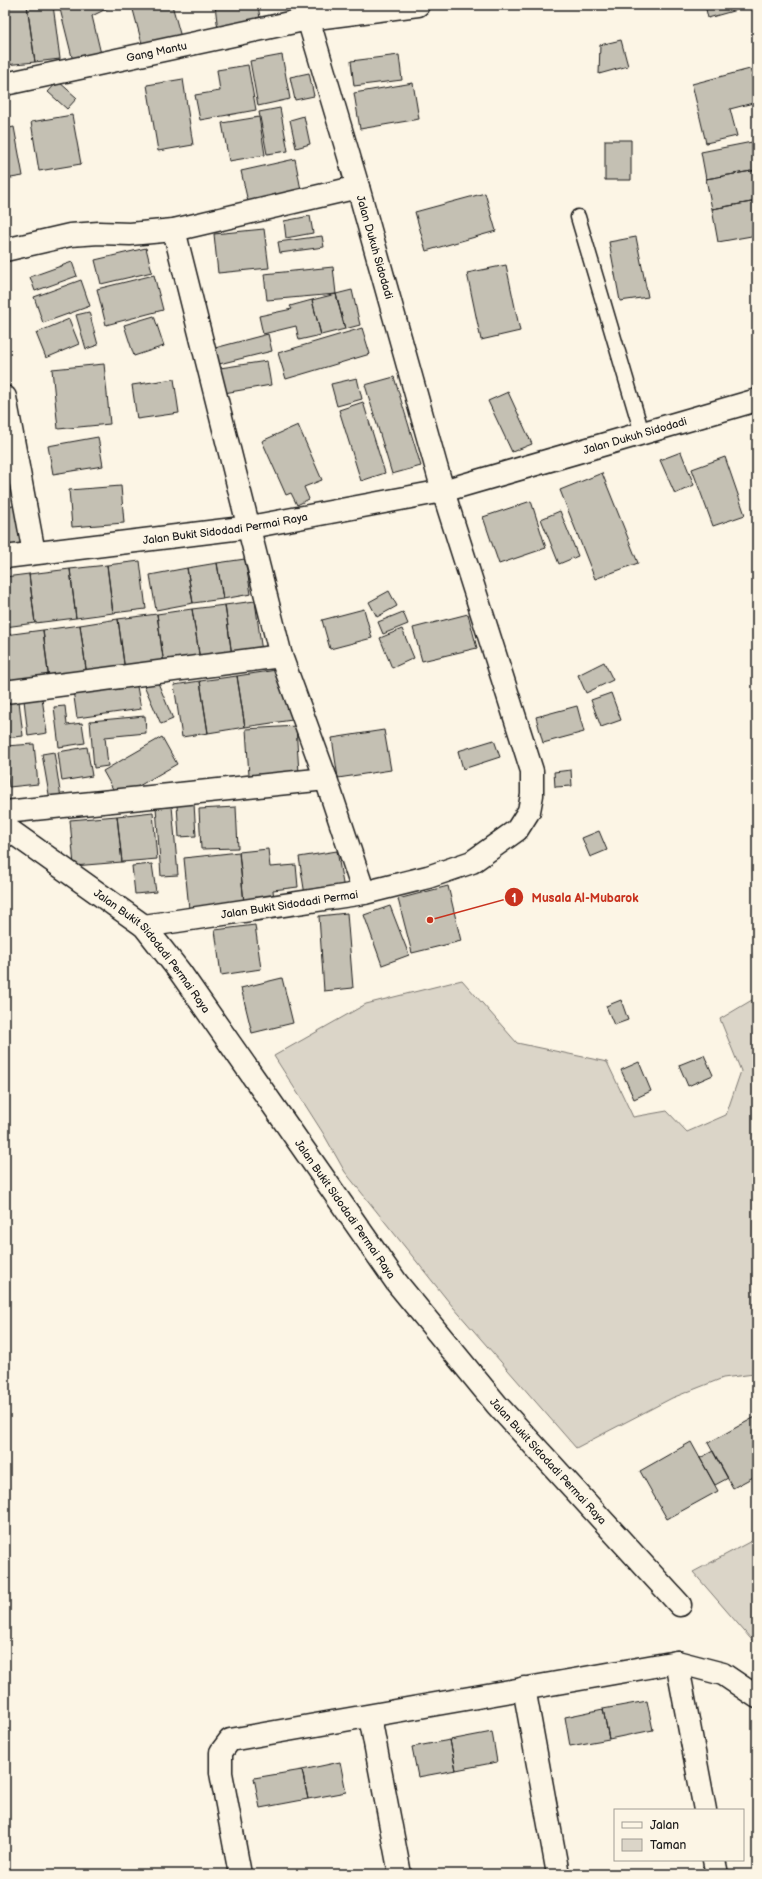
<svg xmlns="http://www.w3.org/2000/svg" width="762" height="1879" viewBox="0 0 762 1879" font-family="'Balsamiq Sans',sans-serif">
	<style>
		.green { fill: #dbd5c8; stroke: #7c7872 }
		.building { fill: #c4c0b3; stroke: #1c1c1c }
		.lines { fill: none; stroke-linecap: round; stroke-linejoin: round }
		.service-casing { stroke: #1c1c1c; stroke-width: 17 }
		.minor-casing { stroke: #1c1c1c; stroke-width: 25 }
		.service { stroke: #fcf5e5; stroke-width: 14 }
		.minor { stroke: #fcf5e5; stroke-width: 22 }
		.labels { text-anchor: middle; stroke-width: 3; stroke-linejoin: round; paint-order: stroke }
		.street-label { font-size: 11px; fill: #1c1c1c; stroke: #fcf5e5 }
		.leader { fill: none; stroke: #c8321e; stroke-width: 1.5 }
		.callout-dot { fill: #c8321e; stroke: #fcf5e5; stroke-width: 1.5 }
		.mark-label { font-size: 12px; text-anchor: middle; font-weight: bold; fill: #fff }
		.callout-label { font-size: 12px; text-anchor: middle; font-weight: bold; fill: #c8321e; stroke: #fcf5e5; stroke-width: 3; stroke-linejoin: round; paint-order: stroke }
	</style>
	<rect width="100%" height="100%" fill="#fcf5e5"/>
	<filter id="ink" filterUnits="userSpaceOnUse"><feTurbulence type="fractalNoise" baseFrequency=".025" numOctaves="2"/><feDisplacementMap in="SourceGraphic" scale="8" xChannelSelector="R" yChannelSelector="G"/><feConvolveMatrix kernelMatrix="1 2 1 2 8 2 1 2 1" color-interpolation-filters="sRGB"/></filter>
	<g filter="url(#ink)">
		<path class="green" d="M462,980L517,1043L607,1062L633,1117L667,1111L687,1132L726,1115L741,1071L720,1019L757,997V1377L754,1374L723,1378L672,1398L576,1448L453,1307L345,1172L323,1133L274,1056L366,1004Z
			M757,1538V1646L693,1572Z"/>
		<path class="building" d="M5,5H27L35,62L5,65Z
			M27,5H53L60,59L35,62Z
			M59,5H109L110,7L92,16L101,54L73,61Z
			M138,5H172L182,41L144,51L132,6Z
			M215,5H258L261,25L218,31Z
			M705,5H751V6L708,18Z
			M621,40L628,66L599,74L600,45Z
			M282,55L290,99L258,106L250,61Z
			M399,55L402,80L354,86L351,61Z
			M248,65L256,110L200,120L195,95L220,91L217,70Z
			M750,69L757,95V102L730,109L737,136L706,143L692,84Z
			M309,73L314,96L295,100L290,77Z
			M183,79L193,145L158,151L147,85Z
			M58,81L77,98L67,109L48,92Z
			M413,83L419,119L360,129L354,93Z
			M280,108L288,151L267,154L259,112Z
			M72,115L81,164L39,171L31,122Z
			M304,116L310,144L296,148L290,120Z
			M259,117L265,155L229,161L222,123Z
			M14,127L23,176L5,179V129Z
			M605,140H631V180H605Z
			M757,141V170L706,179L701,152Z
			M295,159L301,190L248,202L241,171Z
			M757,170V201L712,209L706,179Z
			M485,193L496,231L426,251L415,212Z
			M757,201V235L718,242L712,209Z
			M310,216L313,233L286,238L284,221Z
			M264,229L269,268L218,273L214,234Z
			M322,236L324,247L280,253L278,242Z
			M636,237L648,297L620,301L609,242Z
			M146,248L152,272L101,284L95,260Z
			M72,262L77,276L35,291L30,277Z
			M506,265L520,331L481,340L467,273Z
			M333,267L336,294L267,300L264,274Z
			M154,275L163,310L106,325L97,289Z
			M81,280L90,306L43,323L34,297Z
			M352,290L360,325L345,329L336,294Z
			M336,294L345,329L321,335L312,300Z
			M312,300L321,335L299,340L296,326L263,334L259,316L292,309L290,306Z
			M89,312L98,345L86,349L76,315Z
			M154,316L164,346L134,356L124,325Z
			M69,319L79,344L46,358L36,333Z
			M362,328L370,354L286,379L278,353Z
			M268,334L272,351L219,364L215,348Z
			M267,361L271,385L224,393L220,368Z
			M104,364L110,424L58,429L52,369Z
			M394,377L421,466L392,474L365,385Z
			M357,378L362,399L337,406L331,384Z
			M174,379L179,413L137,419L132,385Z
			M508,392L532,444L512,452L488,401Z
			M363,402L385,473L361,481L339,410Z
			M298,425L322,480L304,487L309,499L297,505L291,493L286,495L262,441Z
			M98,437L103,466L53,474L48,446Z
			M681,452L694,485L675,494L660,460Z
			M725,457L745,515L713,526L692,469Z
			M602,473L638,563L595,579L560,490Z
			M121,486L124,523L72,527L69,490Z
			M531,501L546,548L499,564L483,517Z
			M21,505L26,549L5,551V507Z
			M560,511L578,556L559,564L541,519Z
			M245,559L251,594L223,599L217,563Z
			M140,561L146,609L113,613L107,565Z
			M217,563L223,599L193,603L187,568Z
			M107,565L113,613L76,618L70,569Z
			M187,568L193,603L156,610L150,575Z
			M70,569L76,618L35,623L29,574Z
			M29,574L35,623L5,627V577Z
			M389,591L397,606L377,617L369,602Z
			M255,601L262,652L232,656L225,605Z
			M225,605L232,656L200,660L192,609Z
			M192,609L200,660L164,665L157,614Z
			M364,609L372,638L330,649L322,620Z
			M403,612L408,624L383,634L378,622Z
			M157,614L164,665L125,671L118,619Z
			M468,614L477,648L422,661L413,628Z
			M118,619L125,671L87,676L80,625Z
			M80,625L87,676L49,681L43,630Z
			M402,629L414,658L392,668L380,638Z
			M43,630L49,681L5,687V635Z
			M604,662L613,680L586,693L578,675Z
			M283,669L292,720L245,727L237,676Z
			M237,676L245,727L208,733L200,681Z
			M156,678L173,719L161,724L143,683Z
			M136,681L141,709L77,718L73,690Z
			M200,681L208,733L182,737L174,685Z
			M611,693L621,720L601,727L591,700Z
			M42,698L47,733L28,736L24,700Z
			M19,701L23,736L5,738V702Z
			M65,706L67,725L82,723L85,743L59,747L54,707Z
			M577,706L584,732L543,743L536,717Z
			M145,716L146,733L105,737L108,766L94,768L90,721Z
			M296,726L299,773L249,776L246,729Z
			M384,730L391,770L338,778L332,738Z
			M162,737L177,764L118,798L103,771Z
			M494,740L500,757L463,769L458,751Z
			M34,744L38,784L9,787L5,746Z
			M87,747L92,776L62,781L58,752Z
			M54,752L61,798L50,800L42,754Z
			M571,770L572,786L555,787L554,772Z
			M194,804L196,836L179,837L177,805Z
			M172,806L178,875L161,876L156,807Z
			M236,807L238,848L201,849L199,809Z
			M153,812L157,859L122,862L117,816Z
			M117,816L122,862L74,866L70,820Z
			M599,831L607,850L590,857L582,838Z
			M268,849L270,867L296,865L298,887L273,890L274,900L244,903L239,852Z
			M337,851L344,889L305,895L299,857Z
			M239,852L244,903L189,909L184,858Z
			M152,864L156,892L135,894L132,866Z
			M448,886L461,941L412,953L398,899Z
			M390,906L409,955L382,965L364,915Z
			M347,913L353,988L324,991L319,916Z
			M255,925L261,969L221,975L215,930Z
			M282,978L293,1023L252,1033L241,988Z
			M621,1000L628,1020L614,1025L606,1006Z
			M704,1055L713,1075L688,1086L679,1065Z
			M639,1062L651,1091L634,1099L621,1070Z
			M757,1416V1475L733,1488L708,1443Z
			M691,1442L718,1491L667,1519L640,1471Z
			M713,1451L728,1478L715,1485L700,1458Z
			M647,1701L653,1730L609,1739L603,1709Z
			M603,1709L609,1739L570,1746L565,1717Z
			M492,1732L497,1762L456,1770L450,1740Z
			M450,1740L456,1770L418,1777L412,1747Z
			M340,1762L346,1792L308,1799L302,1770Z
			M302,1770L308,1799L260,1808L254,1778Z"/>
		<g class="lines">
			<defs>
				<path id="service" d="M578,217L642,433"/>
				<g id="minor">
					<path id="s1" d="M5,84L308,19L418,5"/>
					<path d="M174,230L281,656L326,779L364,893"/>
					<path d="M5,250L70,235L99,233L130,234L174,230L358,187"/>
					<path d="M5,397L34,553"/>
					<path id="s2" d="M5,557L250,527L443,491L757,400"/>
					<path d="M5,692L281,656"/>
					<path d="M5,812L326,779"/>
					<path id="s3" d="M5,827L144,926L180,972L397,1283L497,1405L680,1605"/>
					<path id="s4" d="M144,926L364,893L428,877L472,862L517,830L529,811L532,795V771L443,491L358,187L304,5"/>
					<path d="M677,1662L705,1810"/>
					<path d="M524,1688L558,1874"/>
					<path d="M370,1717L400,1874"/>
					<path d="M714,1860L717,1874"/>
					<path d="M240,1874L221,1773V1752L230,1740L677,1662L723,1674L757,1697"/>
				</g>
			</defs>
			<use href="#service" class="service-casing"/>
			<use href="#minor" class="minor-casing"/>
			<use href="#service" class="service"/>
			<use href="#minor" class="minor"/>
		</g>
	</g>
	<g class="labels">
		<g class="street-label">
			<text dy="4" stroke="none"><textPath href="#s1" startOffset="155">Gang Mantu</textPath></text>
			<text transform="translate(375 247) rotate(74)" y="4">Jalan Dukuh Sidodadi</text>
			<text dy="4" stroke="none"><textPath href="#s2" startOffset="643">Jalan Dukuh Sidodadi</textPath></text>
			<text dy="4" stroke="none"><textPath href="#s2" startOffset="222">Jalan Bukit Sidodadi Permai Raya</textPath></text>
			<text dy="4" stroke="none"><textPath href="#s4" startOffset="147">Jalan Bukit Sidodadi Permai</textPath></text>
			<text dy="4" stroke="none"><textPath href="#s3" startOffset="194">Jalan Bukit Sidodadi Permai Raya</textPath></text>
			<text dy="4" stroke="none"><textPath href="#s3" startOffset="518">Jalan Bukit Sidodadi Permai Raya</textPath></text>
			<text dy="4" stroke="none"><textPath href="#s3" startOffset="842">Jalan Bukit Sidodadi Permai Raya</textPath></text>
		</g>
	</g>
	<path class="leader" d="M430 920L514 897"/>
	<g class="callout-dot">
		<circle cx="430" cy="920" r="4"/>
		<circle cx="514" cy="897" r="10"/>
	</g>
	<g class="mark-label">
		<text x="514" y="902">1</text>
	</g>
	<g class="callout-label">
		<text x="585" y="902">Musala Al-Mubarok</text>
	</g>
	<rect width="762" height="1879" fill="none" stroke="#fcf5e5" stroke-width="20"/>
	<rect x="10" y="10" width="742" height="1859" fill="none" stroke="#1c1c1c" stroke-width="1.5" filter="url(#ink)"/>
	<rect x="614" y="1809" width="130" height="52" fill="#fcf5e5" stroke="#a29e95"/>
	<rect x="622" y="1822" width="20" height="6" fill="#fcf5e5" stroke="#a29e95"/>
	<text x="650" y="1829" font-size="12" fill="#1c1c1c">Jalan</text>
	<rect x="622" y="1839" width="20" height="12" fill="#dbd5c8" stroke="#a29e95"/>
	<text x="650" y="1849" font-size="12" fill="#1c1c1c">Taman</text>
</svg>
